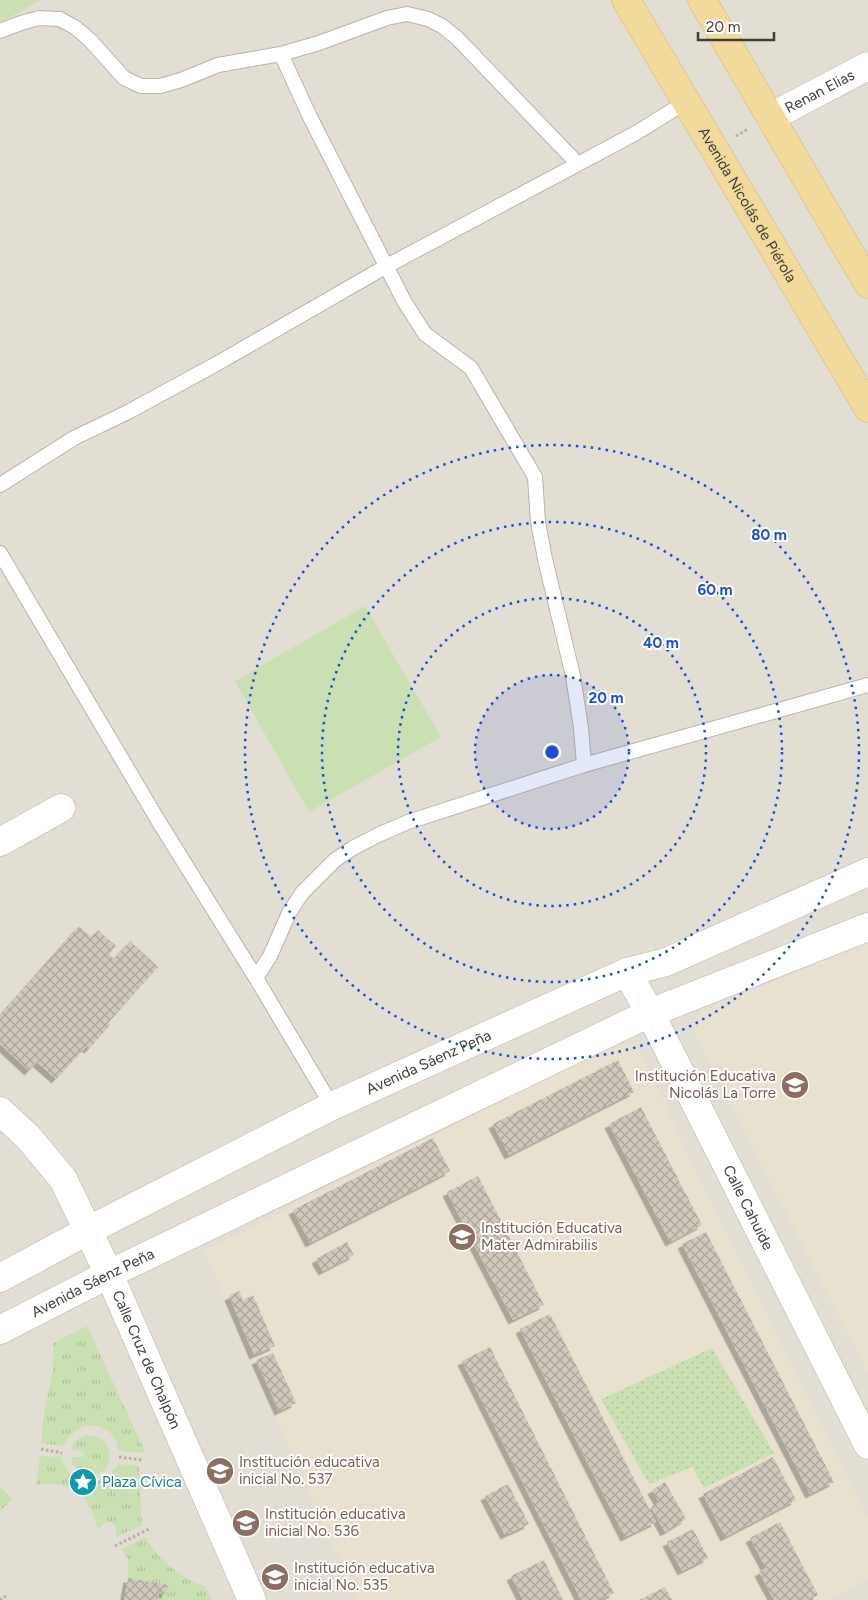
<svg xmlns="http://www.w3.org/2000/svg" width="868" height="1600" viewBox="0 0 868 1600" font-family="Figtree,sans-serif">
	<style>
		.residential { fill: #e3ded3 }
		.education { fill: #e8e1d0 }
		.grass { fill: url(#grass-tufts) }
		.park { fill: url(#park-dots) }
		.pitch { fill: #cbe0b2 }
		.building { fill: url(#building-cross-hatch); filter: url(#shadow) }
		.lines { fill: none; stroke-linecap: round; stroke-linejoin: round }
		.service-casing { stroke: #bab4a9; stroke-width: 16 }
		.minor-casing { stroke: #bab4a9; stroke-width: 29 }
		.tertiary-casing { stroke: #bab4a9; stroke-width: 29 }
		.primary-casing { stroke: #d4b66f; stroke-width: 29 }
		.path { stroke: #baaf9c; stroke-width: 3; stroke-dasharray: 2.5 2.5; stroke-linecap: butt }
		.service { stroke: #fff; stroke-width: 14 }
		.minor { stroke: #fff; stroke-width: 28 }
		.tertiary { stroke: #fff; stroke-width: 28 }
		.primary { stroke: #f2da9c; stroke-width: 28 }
		.ring { fill: none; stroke: #1d4ed8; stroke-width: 2.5; stroke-dasharray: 2.5 5 }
		.labels { text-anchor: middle; stroke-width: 4; stroke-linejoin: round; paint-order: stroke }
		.street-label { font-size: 15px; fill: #423d35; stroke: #fff }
		.education-label { font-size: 15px; fill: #785e54; stroke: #fff; text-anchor: start }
		.culture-label { font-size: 15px; fill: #0d838f; stroke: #fff; text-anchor: start }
		.centre { fill: #1d4ed8; stroke: #fff; stroke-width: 2.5 }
		.ring-label { font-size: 15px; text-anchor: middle; font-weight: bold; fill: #1d4ed8; stroke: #fff; stroke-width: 4; stroke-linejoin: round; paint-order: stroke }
	</style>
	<defs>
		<pattern id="grass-tufts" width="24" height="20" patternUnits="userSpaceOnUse" patternTransform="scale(1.25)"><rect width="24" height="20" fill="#cbe0b2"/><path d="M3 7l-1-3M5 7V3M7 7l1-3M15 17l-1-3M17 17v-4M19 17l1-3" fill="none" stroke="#b0c19a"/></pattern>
		<pattern id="park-dots" width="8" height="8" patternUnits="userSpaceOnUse" patternTransform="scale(1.25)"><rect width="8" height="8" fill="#cbe0b2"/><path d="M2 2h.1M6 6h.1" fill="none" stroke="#b0c19a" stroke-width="1.8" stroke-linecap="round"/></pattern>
		<pattern id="building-cross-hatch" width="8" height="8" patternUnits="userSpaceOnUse" patternTransform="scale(1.25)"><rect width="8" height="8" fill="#d0c8bc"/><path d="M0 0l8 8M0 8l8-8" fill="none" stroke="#aaa49a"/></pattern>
		<filter id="shadow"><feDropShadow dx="-4.5" dy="4.5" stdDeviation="0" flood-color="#0004"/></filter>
	</defs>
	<rect width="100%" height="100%" fill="#f0ede5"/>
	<path class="residential" d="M0,0H868V1600H0Z"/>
	<path class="education" d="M868,940V1374L692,1028L698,1013Z
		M618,1042L637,1046L721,1223L868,1518V1579L828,1600H357L204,1251Z"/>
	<path class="grass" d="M87,1326L143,1447L144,1451L142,1453L118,1451C119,1434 99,1421 83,1427C74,1430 68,1439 62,1446L42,1443C40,1409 57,1377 53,1343Z
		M86,1435C120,1435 115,1482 86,1474C79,1472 75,1468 71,1462L72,1457H84V1452L71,1449L75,1441Z
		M40,1456L61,1457C69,1485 105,1491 118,1464L139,1466L142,1525L116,1537V1528L111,1522H106L98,1529C95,1523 94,1516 91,1510C80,1488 59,1480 36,1486Z
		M0,1487L13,1499L4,1507L0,1513Z
		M145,1537L157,1554L173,1569L190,1580L205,1587L212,1600H158L159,1593L166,1594L168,1586L128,1578V1559L122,1549Z"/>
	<path class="park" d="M712,1348L774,1453L704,1488L692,1467L649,1484L601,1399Z"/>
	<path class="pitch" d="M0,0H41L0,23Z
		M365,606L441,737L309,812L235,681Z"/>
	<path class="building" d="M79,926L91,937L98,930L116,946L109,954L114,959L130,941L158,967L108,1023L110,1025L89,1049L86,1047L56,1079L37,1062L29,1071L0,1044V1015Z
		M618,1060L634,1092L509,1155L493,1124Z
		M641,1107L702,1225L670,1242L609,1124Z
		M433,1138L450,1171L310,1243L293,1210Z
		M478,1176L544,1305L513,1320L447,1192Z
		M706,1232L834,1482L810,1494L682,1244Z
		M347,1242L354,1255L323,1271L316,1259Z
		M239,1291L243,1300L253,1295L275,1346L254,1355L229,1296Z
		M550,1314L656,1522L625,1537L520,1329Z
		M490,1347L614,1593L600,1600H581L462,1361Z
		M273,1353L296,1403L279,1411L256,1360Z
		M773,1457L796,1500L725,1537L703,1494Z
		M665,1482L686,1519L665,1532L651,1507L659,1502L652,1490Z
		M508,1484L529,1524L505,1535L485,1496Z
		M780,1522L818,1595L808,1600H774L759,1572L766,1568L750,1538Z
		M693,1529L708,1558L682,1571L667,1542Z
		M544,1560L563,1600H523L511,1576Z
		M128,1578L168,1585L166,1594L159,1593L158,1600H124Z
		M665,1587L672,1600H639Z"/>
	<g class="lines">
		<defs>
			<path id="service" d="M0,31L21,23L39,18L60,19L76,28L90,40L124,78L141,86H160L181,80L218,65L281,54L319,43L387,18L407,14L428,19L442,26L457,38L578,164
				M281,54L310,117L404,301L425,334L471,368L535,477L538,522L545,559L573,676L581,728L584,765
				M0,485L74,438L128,412L218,363L385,267L636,133L686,102
				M0,553L159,822L256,978L332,1106
				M256,978L270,956L289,913L302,893L335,860L353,848L378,835L408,822L584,765L868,685"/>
			<g id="minor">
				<path id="s1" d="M771,117L868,66"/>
				<path d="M0,842L61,808"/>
				<path id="s2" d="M627,972L650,1013L868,1445"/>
				<path id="s3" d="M0,1111L28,1137L63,1179L109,1274L252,1600"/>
			</g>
			<g id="tertiary">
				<path id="s4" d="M0,1278L87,1231L332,1106L627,972L666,962L868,872"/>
				<path id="s5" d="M0,1330L109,1274L650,1013L868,927"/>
			</g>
			<g id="primary">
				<path id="s6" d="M626,0L868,408"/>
				<path d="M702,0L868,284"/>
			</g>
		</defs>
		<use href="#service" class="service-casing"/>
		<use href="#minor" class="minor-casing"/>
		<use href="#tertiary" class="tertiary-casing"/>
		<use href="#primary" class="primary-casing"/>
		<path class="path" d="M736,136L748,129
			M41,1449L62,1453
			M119,1457L142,1460
			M115,1546L151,1528
			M0,1600L6,1596"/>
		<use href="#service" class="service"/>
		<use href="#minor" class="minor"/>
		<use href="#tertiary" class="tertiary"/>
		<use href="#primary" class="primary"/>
	</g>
	<circle cx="552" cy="752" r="77" fill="#1d4ed8" fill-opacity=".12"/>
	<g class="ring">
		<circle cx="552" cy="752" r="77"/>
		<circle cx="552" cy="752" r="154"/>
		<circle cx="552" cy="752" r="230"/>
		<circle cx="552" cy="752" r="307"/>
	</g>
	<defs>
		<symbol id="school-disc" viewBox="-11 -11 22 22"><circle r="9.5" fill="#8d6e63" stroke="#fff"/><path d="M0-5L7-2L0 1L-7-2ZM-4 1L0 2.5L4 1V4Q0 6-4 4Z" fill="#fff"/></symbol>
		<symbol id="sight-disc" viewBox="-11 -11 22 22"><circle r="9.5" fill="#0f9aa8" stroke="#fff"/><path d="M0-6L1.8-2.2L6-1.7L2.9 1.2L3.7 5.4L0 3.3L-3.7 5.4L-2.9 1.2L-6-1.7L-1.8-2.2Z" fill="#fff"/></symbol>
	</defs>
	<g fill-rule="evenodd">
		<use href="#school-disc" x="779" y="1069" width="32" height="32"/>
		<use href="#school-disc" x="446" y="1221" width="32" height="32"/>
		<use href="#school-disc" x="204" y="1455" width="32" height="32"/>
		<use href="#sight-disc" x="67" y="1466" width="32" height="32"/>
		<use href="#school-disc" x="230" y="1507" width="32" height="32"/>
		<use href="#school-disc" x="259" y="1561" width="32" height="32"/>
	</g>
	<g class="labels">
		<g class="street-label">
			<text dy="5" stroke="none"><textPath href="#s1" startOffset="55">Renan Elias</textPath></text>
			<text dy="5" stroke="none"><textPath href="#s6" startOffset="238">Avenida Nicolás de Piérola</textPath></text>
			<text dy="5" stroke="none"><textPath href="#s4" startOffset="480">Avenida Sáenz Peña</textPath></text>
			<text dy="5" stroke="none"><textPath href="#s2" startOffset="265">Calle Cahuide</textPath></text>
			<text dy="5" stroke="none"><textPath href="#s5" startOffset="104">Avenida Sáenz Peña</textPath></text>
			<text dy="5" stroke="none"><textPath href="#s3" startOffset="292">Calle Cruz de Chalpón</textPath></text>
		</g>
		<g class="education-label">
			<text x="776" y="1081" text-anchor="end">Institución Educativa<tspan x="776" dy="17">Nicolás La Torre</tspan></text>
			<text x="481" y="1233">Institución Educativa<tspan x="481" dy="17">Mater Admirabilis</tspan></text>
			<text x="239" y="1467">Institución educativa<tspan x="239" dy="17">inicial No. 537</tspan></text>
			<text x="265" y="1519">Institución educativa<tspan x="265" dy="17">inicial No. 536</tspan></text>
			<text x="294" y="1573">Institución educativa<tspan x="294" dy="17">inicial No. 535</tspan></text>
		</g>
		<g class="culture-label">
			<text x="102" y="1487">Plaza Cívica</text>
		</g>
	</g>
	<circle cx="552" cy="752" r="8" class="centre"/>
	<g class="ring-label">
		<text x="769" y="540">80 m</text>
		<text x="715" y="595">60 m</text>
		<text x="661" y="648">40 m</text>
		<text x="606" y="703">20 m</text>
	</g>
	<path d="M698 32v8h76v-8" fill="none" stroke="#423d35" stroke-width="2.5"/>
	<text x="706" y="32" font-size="15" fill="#423d35" stroke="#ffffff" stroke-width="4" paint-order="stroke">20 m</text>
</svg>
